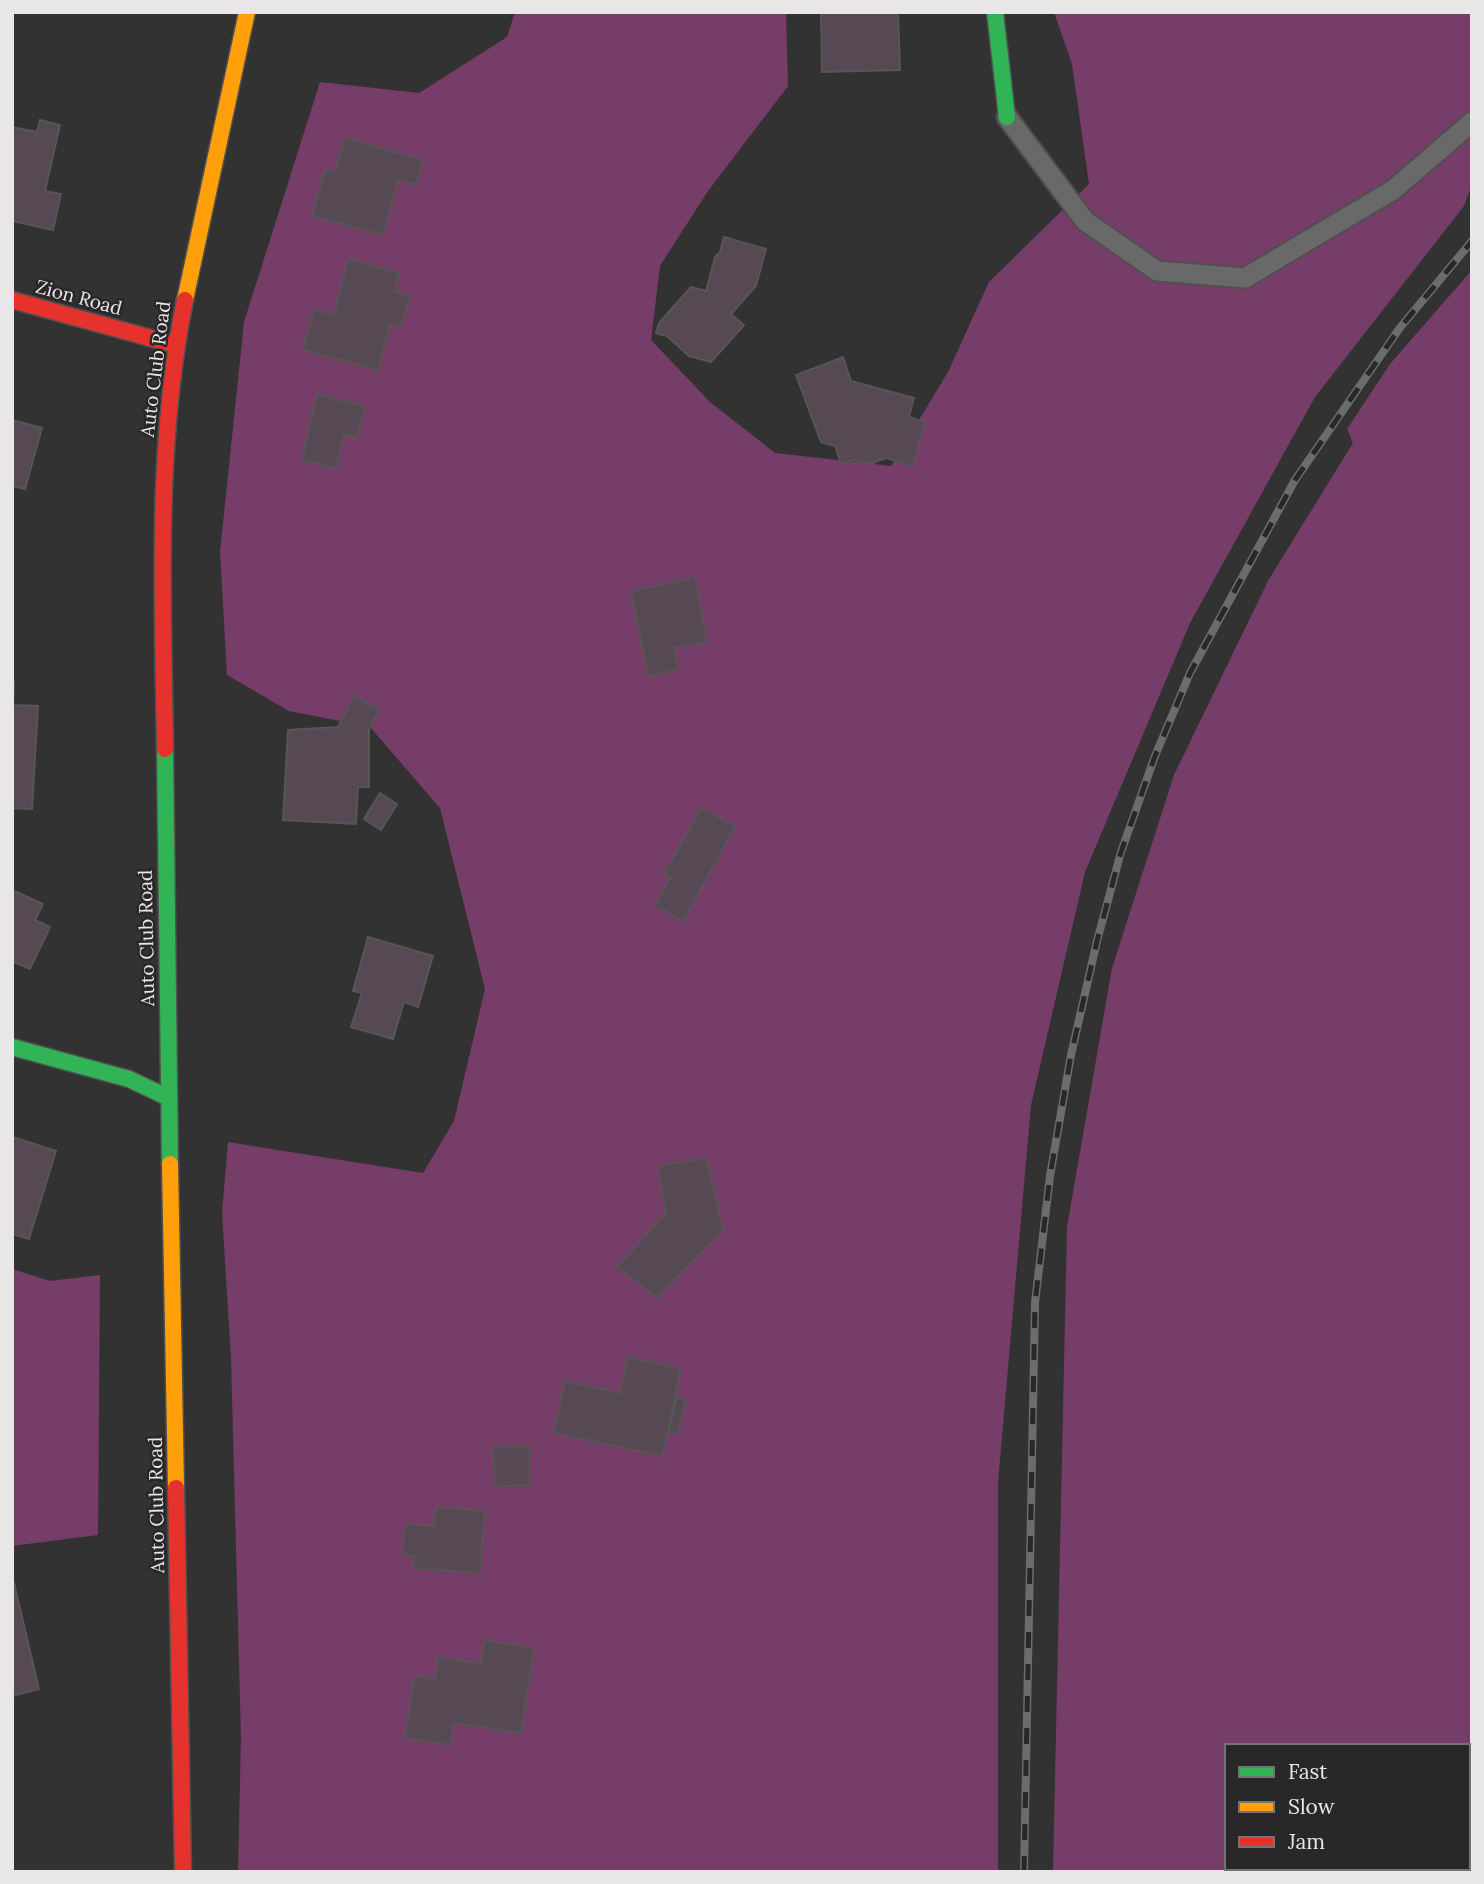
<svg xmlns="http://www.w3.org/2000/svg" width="1484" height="1884" viewBox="0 0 1484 1884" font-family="Lora,serif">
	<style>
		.green { fill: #763d69; fill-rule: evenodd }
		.building { fill: #574954; stroke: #565656; stroke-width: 2 }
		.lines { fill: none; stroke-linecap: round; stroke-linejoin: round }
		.lane-casing { stroke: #504f50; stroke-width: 23 }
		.fast-casing { stroke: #504f50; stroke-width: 19 }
		.slow-casing { stroke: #504f50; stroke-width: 19 }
		.jam-casing { stroke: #504f50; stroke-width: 19 }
		.lane { stroke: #696969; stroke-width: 19 }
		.fast { stroke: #30b455; stroke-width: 16 }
		.slow { stroke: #ff9f0a; stroke-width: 16 }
		.jam { stroke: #e5322d; stroke-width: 16 }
		.rail-casing { stroke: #6c6c6d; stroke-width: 8 }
		.rail { stroke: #2a2729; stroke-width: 5; stroke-dasharray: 16; stroke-linecap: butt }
		.labels { text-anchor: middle; stroke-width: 5; stroke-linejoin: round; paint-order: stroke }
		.street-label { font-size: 19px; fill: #e8e6e7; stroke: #2a2729 }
	</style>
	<rect width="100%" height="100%" fill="#333233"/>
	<path class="green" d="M515,12H786L788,86L708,191L660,266L651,340L710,402L775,453L891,466L948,372L989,282L1089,184L1072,64L1054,12H1472V184L1464,206L1315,397L1190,623L1085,872L1031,1105L998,1482V1872H238L241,1737L231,1358L222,1213L228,1142L423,1173L454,1121L485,989L440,808L370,727L289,711L227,675L220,552L244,322L320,82L419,93L507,37Z
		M1472,270V1872H1053L1067,1227L1112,968L1174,775L1269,579L1353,443L1347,429L1390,364ZM1227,1746H1468V1868H1227Z
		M12,1269L50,1281L100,1275L98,1535L12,1546Z"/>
	<path class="building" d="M821,12H898L900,70L822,72Z
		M40,120L60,125L45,191L61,194L53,230L12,221V127L37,132Z
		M345,138L423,160L416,185L398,180L383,235L312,216L325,170L335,172Z
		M724,237L766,249L756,286L731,314L744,325L711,362L689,356L667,336L656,333L659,323L691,287L706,291L715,257L720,252Z
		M348,259L399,273L394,292L410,296L401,327L390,324L378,370L303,350L314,309L334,315Z
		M843,357L851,381L914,398L909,417L925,422L913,466L886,458L870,464L853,460L841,464L835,446L821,442L796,375Z
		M317,394L365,406L357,437L344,434L336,468L302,460Z
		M12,420L42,428L25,489L12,486Z
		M695,578L707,642L674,648L678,670L648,676L631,591Z
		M12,681H14L13,705L38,706L32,809L12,808Z
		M354,696L379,709L369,729V787H358L356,824L283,820L288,730L338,727Z
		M380,793L397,804L381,830L364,819Z
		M701,808L735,827L683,921L655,905L671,877L664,874Z
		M12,890L43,904L35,920L50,927L30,969L12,961Z
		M368,937L433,956L418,1007L404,1002L393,1039L351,1027L362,993L353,991Z
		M12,1137L56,1151L29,1239L12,1234Z
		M706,1158L723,1230L657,1298L617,1267L666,1213L658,1166Z
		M628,1357L681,1369L662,1456L554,1433L565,1381L620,1393Z
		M677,1397L686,1399L678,1434L669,1432Z
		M529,1446L530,1485L495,1486L493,1447Z
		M436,1507L485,1511L480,1573L413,1568L414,1556L402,1555L405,1524L434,1526Z
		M14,1583L39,1689L12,1696V1584Z
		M484,1640L534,1648L521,1733L454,1723L450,1745L405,1738L415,1676L435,1679L438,1657L481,1664Z"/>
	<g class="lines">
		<defs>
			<path id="lane" d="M1007,117L1085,221L1157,271L1245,278L1393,190L1472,122"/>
			<path id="fast" d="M995,12L1007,117
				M165,749L170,1164
				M12,1047L129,1079L169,1098"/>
			<path id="slow" d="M185,300L247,12
				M170,1164L176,1488"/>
			<path id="jam" d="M12,300L176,345
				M165,749C163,600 155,447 185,300
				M176,1488L183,1872"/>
		</defs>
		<use href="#lane" class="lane-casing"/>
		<use href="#fast" class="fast-casing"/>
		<use href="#slow" class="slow-casing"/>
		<use href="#jam" class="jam-casing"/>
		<use href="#lane" class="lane"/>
		<use href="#fast" class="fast"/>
		<use href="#slow" class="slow"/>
		<use href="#jam" class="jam"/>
		<defs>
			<path id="rail" d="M1024,1872L1035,1303L1050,1176L1071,1055L1097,941L1121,852L1155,756L1190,673L1295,480L1399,329L1472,241"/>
		</defs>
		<use href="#rail" class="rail-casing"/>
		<use href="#rail" class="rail"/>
	</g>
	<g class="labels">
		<g class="street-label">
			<text transform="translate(79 297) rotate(15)" y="7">Zion Road</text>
			<text transform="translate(155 369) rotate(-83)" y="7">Auto Club Road</text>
			<text transform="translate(146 938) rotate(-91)" y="7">Auto Club Road</text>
			<text transform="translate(156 1505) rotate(-91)" y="7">Auto Club Road</text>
		</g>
	</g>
	<rect width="1484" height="1884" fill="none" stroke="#e8e6e7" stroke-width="28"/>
	<rect x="1225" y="1744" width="245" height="126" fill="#2a2729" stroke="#767375" stroke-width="2"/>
	<rect x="1239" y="1767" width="35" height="10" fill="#30b455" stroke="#767375" stroke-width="2"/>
	<text x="1288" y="1779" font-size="21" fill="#e8e6e7">Fast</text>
	<rect x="1239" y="1802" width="35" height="10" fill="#ff9f0a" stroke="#767375" stroke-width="2"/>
	<text x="1288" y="1814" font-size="21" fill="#e8e6e7">Slow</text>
	<rect x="1239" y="1837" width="35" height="10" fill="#e5322d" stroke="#767375" stroke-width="2"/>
	<text x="1288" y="1849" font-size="21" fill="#e8e6e7">Jam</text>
</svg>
